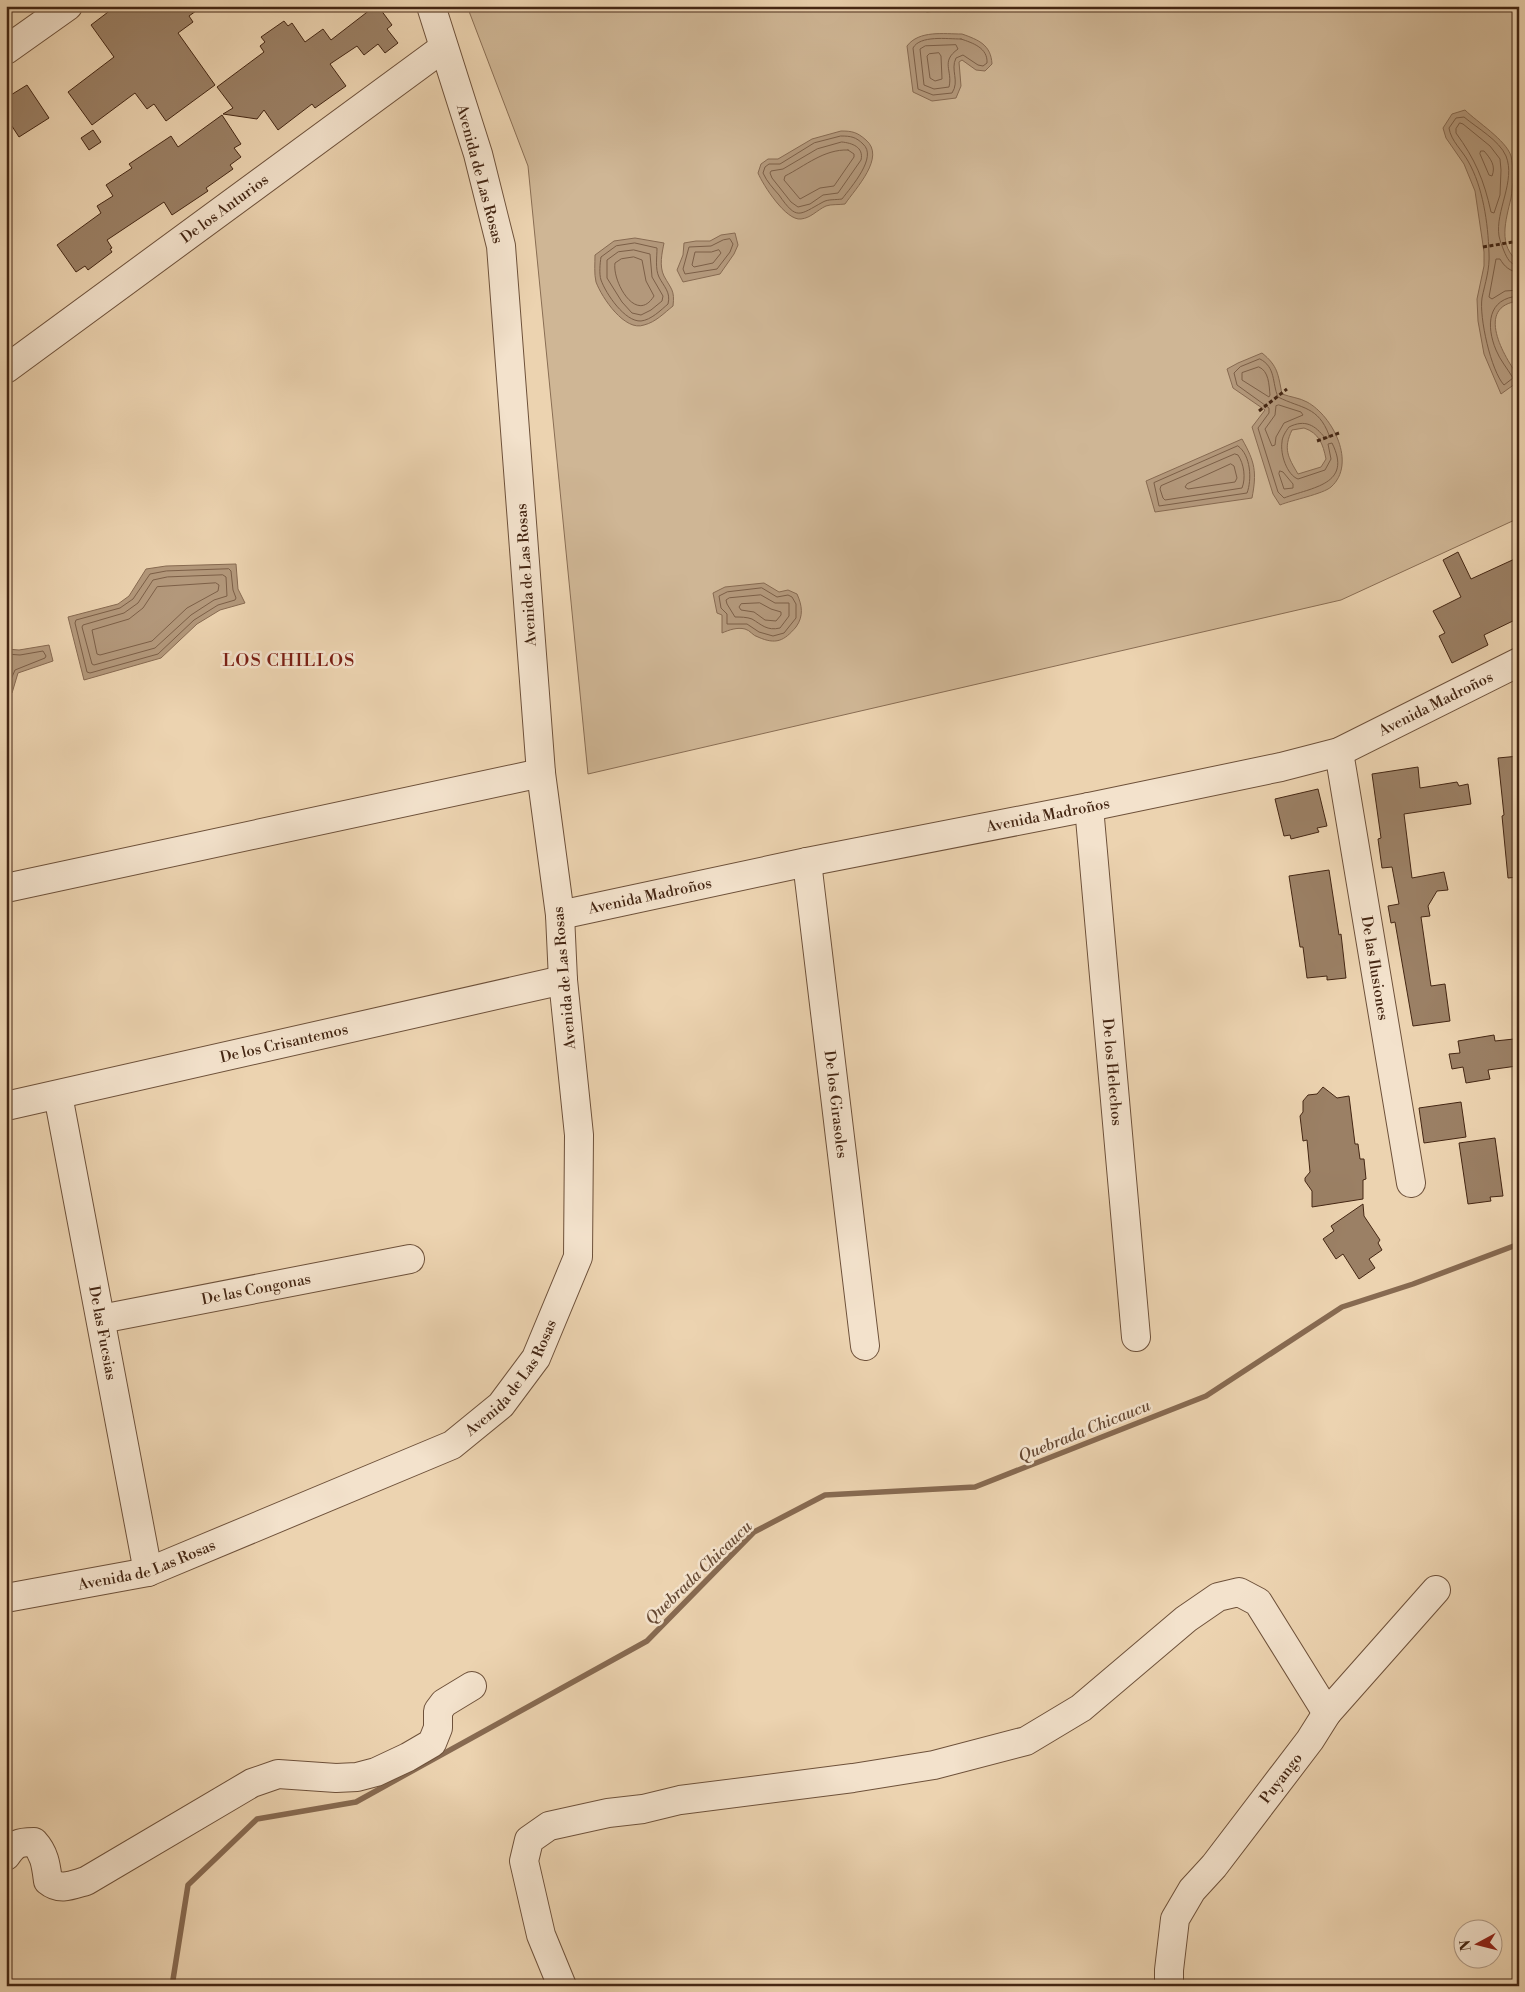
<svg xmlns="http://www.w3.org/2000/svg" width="1525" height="1992" viewBox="0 0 1525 1992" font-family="'Libre Bodoni',serif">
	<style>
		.green { fill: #cfb695; stroke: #8a6e54 }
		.water { fill: #b3987b; stroke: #876a51; fill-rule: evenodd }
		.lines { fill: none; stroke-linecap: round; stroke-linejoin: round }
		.shore { stroke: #7c5f47; stroke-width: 1 }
		.stream { stroke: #876a51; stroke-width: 5.5 }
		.building { fill: #9b8065; stroke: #442613 }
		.minor-casing { stroke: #6e513a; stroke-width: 30 }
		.path { stroke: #442613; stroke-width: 3; stroke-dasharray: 4 2.5; stroke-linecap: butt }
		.minor { stroke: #f3e2cc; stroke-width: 28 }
		.labels { text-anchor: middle; stroke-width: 5; stroke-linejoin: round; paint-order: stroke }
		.street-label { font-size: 15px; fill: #442613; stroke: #f3e2cc }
		.water-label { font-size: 16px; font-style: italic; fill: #654832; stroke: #f3e2cc }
		.quarter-label { font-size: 18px; letter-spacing: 1px; fill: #7a1f14; stroke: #f3e2cc }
	</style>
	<rect width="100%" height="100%" fill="#ecd3b0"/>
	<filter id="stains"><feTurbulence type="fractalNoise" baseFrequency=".004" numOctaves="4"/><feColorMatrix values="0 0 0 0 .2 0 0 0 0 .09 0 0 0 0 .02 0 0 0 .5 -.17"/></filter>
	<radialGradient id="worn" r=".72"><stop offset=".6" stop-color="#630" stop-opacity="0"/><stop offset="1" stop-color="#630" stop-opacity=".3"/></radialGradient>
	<path class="green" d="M467,6H1512L1519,30V518L1341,600L588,774L528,166Z"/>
	<path class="water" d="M910,6H966L964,8L927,12Z
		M962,34C979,40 991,45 992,64L985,71L976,70L962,60L959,62L961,86L956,98L932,101L913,92L907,46C919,30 944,34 962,34Z
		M1465,110C1477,122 1506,140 1511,156C1514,168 1513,186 1511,198C1506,220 1497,246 1519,262V301C1474,306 1504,357 1519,377V381L1501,394L1484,354L1478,321L1477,299L1484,266V252L1475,191L1464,164L1446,138L1443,128L1452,114Z
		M841,131C852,131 857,132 866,140C886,157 856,188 845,204C839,205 831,204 826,206C817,210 811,218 801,219C786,221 763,185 758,173L761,164L768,159H778L812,139Z
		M735,233L738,245L734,254L720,274L683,282L677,270L683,255L684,243L696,241H710L721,235Z
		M635,238L664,243C662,253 659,266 664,276C671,289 675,290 673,306C664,313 656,322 644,325C625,332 602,298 596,282C594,274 595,263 595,255L614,241Z
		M1262,353C1278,366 1278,374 1282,394C1290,397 1300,398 1307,402C1333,416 1357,464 1331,487C1323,494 1292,500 1280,505L1273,494L1252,427L1265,410L1233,388L1227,369L1238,363ZM1304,428C1319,433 1323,444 1326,459L1321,467L1298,474C1288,457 1283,449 1292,430Z
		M1242,439C1255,462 1257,472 1252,498L1155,512L1146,481Z
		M236,564L238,589L245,603L220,610L197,624L161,658L84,680L68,617L118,604L129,596L146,569L166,566Z
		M764,583L779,592L788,590L797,594C802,605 804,616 796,627C784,641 776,645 758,637C753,636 750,630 745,629C737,627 729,630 722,633V615L717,613L713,593L725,587Z
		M49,645L53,661L18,673L12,693L6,696V649L19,650Z"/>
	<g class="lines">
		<path class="shore" d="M961,39C973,43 988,48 987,63L983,66L978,65L963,55L956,58C950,70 960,81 952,93L933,95L918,89L913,48C920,35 947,39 961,39Z
			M956,45L958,49C940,62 953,70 949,87L934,89L924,85L920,49L925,46Z
			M939,53L941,56L942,79L935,81L930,78L927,56L929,54Z
			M1460,123L1463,124L1490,146L1500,159L1501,170L1500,195L1494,213L1491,212C1484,180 1475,159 1456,133V129Z
			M841,136C851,136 856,137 863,144C878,157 851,187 842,199C836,200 828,199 823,202C799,215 797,221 779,195C773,188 767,182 763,173L765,167L769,164H780L814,143Z
			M842,142C852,143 864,147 861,160L838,193L823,195L810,204L798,207L791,202L772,178L770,173L771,171L783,169L817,149Z
			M848,150L854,154V157L834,186L820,188L800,199L784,180L785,176C805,166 824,149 848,150Z
			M1481,151H1484C1491,159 1496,166 1492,176L1489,175L1480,154Z
			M730,239L733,244L730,252L717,269L685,274L683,269L689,247L711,246L723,240Z
			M635,243L657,248C657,257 655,269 659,277C664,287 671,292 668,304C661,310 651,320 641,321C625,322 606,294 601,280C599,274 600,263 601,257L616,246Z
			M634,250L650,254L652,277L663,296L662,301L651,310L641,315L632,313L622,302L607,278V260L618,252Z
			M719,250L721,253L713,263L694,267L692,265L695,252H711Z
			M634,257L642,260L646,281L654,296C636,325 612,281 615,263L621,259Z
			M1519,266C1510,265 1507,258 1504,251C1502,246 1500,241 1499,236C1495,211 1516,181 1506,156C1499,140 1477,128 1464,117L1456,118L1449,128C1451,141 1462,150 1468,161C1483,187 1488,223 1489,253C1490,269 1485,283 1482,298C1479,317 1491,371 1504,385L1513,378C1507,368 1500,360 1496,350C1486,326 1487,298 1519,296
			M1519,272C1510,272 1504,266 1500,259H1496L1489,297L1492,299L1505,291L1519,290
			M1260,359C1276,367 1272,383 1278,397C1302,409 1318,406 1329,435L1328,438H1325C1315,425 1305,419 1289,427C1286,431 1282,437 1282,442C1280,454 1287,475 1298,479L1325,470L1331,459L1328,444L1332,443C1353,485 1312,487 1284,498L1278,492L1258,428L1269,413V408L1237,385L1234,373L1240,367Z
			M1259,367C1269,371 1269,385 1270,395L1269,397L1242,380V373Z
			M1279,405L1301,412L1303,415L1284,423L1276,437L1275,445L1272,446L1265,429L1275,415L1276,406Z
			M1238,446C1251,455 1252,480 1247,493L1159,506L1154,483Z
			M1235,454L1238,455C1244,464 1246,478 1242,488L1165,500L1163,498L1160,489L1161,486Z
			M1231,464L1234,466L1237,478L1235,482L1188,489L1185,487L1187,484Z
			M1280,471L1283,472L1293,484V488L1284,489L1279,474Z
			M229,569L231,571L233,590L236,598L235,600L218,605L194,620L158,654L90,673L87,672L75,623L76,620L120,608L133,599L150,574L166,571Z
			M223,575L226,577L227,596L214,600L191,615L155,648L94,665L92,664L82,627L83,625L124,613L138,603L153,580L167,577Z
			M216,583L219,585L218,591L187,608L152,641L100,655L97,654L92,630L129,619L143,608L157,587Z
			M762,588L777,597L788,595L792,597L796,604V618L784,633L773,636L759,632L747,624H727V614L721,608L719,596L727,592Z
			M761,595L775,603H789V616L780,628C767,631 762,625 752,619C747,617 740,617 735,617L727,604L726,600L729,598Z
			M760,603L771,609L781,612V615L776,621L765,620L754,612L741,610L739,607L741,604Z
			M6,654L20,655L43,651L46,656L45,658L15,670L6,691"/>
		<path class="stream" d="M172,1986L188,1885L257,1819L356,1802L647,1641L754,1532L825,1495L975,1487L1206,1396L1342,1307L1413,1284L1519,1244"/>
	</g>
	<path class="building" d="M116,6H203L189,16L193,22L178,33L215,85L166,121L154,104L147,109L135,93L92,125L68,92L114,57L91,25Z
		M375,6H378L392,25L387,29L398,43L385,53L378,44L364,55L357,46L330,64L346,86L315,108L312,104L278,130L264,110L257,119L223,114L233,108L217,87L264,52L260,46L265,42L261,37L284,21L288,26L292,23L305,42L323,29L331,40Z
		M27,85L49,118L19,137L6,117V98Z
		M222,115L241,144L234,148L241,157L230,165L233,169L206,188L208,191L172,215L164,202L107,240L112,248L110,249L112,252L88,270L85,266L76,272L57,245L101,213L97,206L113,196L106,185L132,168L129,164L171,136L178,147Z
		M93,130L101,142L89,150L81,138Z
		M1458,552L1471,579L1519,557V618L1484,635L1488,645L1452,663L1439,636L1445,633L1433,611L1461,597L1443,560Z
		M1519,756V877L1508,878L1502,816L1504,815L1498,758Z
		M1418,767L1420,788L1457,782L1459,786L1468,784L1471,804L1404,814L1412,878L1444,872L1448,890L1437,891L1428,906L1430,916L1421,917L1431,986L1445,984L1450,1021L1413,1026L1395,922L1391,923L1388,906L1399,904L1392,867L1382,868L1378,839L1381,838L1372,774Z
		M1318,789L1327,826L1317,828L1319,832L1291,839L1290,835L1284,836L1275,799Z
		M1329,870L1339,935L1341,934L1346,978L1327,980V976L1307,978L1303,947H1300L1289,876Z
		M1494,1035L1495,1041L1514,1039L1517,1066L1488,1070L1490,1079L1466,1083L1463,1067L1452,1069L1449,1054L1460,1053L1458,1041Z
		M1323,1087L1337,1098L1349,1096L1355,1144H1358L1360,1159H1364L1366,1179L1363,1180V1199L1312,1207V1191L1305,1181V1178L1310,1172L1307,1140L1303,1141L1300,1116L1303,1112V1101L1308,1095L1317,1094Z
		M1461,1102L1466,1137L1424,1143L1419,1108Z
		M1495,1138L1503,1196L1490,1197L1491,1201L1468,1204L1459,1143Z
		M1363,1204L1364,1216L1380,1240L1378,1243L1382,1250L1369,1259L1375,1268L1359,1279L1343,1254L1336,1259L1323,1239L1334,1231L1331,1226Z"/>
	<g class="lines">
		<defs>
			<g id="minor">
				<path d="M6,50L68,6"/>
				<path id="s1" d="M6,369L443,48"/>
				<path id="s2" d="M1339,752L1411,1183"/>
				<path id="s3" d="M1089,807L1136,1337"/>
				<path id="s4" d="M807,862L865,1346"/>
				<path d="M6,888L541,773"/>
				<path id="s5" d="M560,915L807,862L1089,807L1281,767L1339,752L1519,662"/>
				<path id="s6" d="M58,1095L148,1572"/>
				<path id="s7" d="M6,1106L563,980"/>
				<path id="s8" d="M101,1319L410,1259"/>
				<path id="s9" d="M6,1598L148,1572L452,1445L501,1405L536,1358L578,1257L579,1135L563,980L560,915L541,773L501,246L478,154L431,6"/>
				<path d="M6,1856C15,1843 19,1842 34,1842C45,1854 46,1866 48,1881C60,1891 72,1885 86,1881L252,1783L278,1774L336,1778L357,1777L376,1772L408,1757L432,1743L438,1728V1711L444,1703L472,1686"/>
				<path d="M562,1986L541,1935L535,1909L524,1861L529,1840L549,1826L608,1813L643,1809L680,1800L853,1778L934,1765L1026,1741L1081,1708L1186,1619L1218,1597L1239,1592L1258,1602L1327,1713"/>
				<path id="s10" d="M1169,1986V1970L1175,1919L1192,1890L1214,1866L1310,1740L1327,1713L1436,1590"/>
			</g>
		</defs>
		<use href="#minor" class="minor-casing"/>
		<path class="path" d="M1483,247L1513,242
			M1259,411L1287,389
			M1317,441L1339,433"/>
		<use href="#minor" class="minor"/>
	</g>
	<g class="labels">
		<g class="street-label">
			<text transform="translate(480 174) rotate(75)" y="5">Avenida de Las Rosas</text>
			<text dy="5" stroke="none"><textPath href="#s1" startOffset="271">De los Anturios</textPath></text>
			<text transform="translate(526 575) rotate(-94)" y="5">Avenida de Las Rosas</text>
			<text dy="5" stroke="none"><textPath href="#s5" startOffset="904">Avenida Madroños</textPath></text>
			<text dy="5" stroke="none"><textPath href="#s5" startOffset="498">Avenida Madroños</textPath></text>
			<text dy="5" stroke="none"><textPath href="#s5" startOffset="92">Avenida Madroños</textPath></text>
			<text dy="5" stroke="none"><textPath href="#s2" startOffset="219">De las Ilusiones</textPath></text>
			<text transform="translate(564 978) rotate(-95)" y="5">Avenida de Las Rosas</text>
			<text dy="5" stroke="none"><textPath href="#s7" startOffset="285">De los Crisantemos</textPath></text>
			<text dy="5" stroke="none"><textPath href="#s3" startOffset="266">De los Helechos</textPath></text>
			<text dy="5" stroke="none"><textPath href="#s4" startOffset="244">De los Girasoles</textPath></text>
			<text dy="5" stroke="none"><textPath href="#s8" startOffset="158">De las Congonas</textPath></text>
			<text dy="5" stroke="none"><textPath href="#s6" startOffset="242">De las Fucsias</textPath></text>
			<text dy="5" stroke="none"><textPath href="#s9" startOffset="565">Avenida de Las Rosas</textPath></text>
			<text dy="5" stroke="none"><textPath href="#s9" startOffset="145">Avenida de Las Rosas</textPath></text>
			<text dy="5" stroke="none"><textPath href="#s10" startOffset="244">Puyango</textPath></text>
		</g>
		<g class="water-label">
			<text transform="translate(1084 1430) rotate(-22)" y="6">Quebrada Chicaucu</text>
			<text transform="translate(698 1572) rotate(-44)" y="6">Quebrada Chicaucu</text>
		</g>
		<g class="quarter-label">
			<text x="289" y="666">LOS CHILLOS</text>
		</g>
	</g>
	<rect width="1525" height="1992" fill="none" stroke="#ecd3b0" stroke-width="25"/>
	<rect x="8" y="8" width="1510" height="1977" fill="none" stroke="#442613" stroke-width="2.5"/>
	<rect x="12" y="12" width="1500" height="1967" fill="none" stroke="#442613"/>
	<g transform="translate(1478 1944) rotate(263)"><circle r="24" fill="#f3e2cc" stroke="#ad9782"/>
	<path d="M0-4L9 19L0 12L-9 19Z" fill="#8f2418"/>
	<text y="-8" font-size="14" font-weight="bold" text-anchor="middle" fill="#442613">N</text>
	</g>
	<rect width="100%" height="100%" filter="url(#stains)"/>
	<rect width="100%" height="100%" fill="url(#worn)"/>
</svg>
